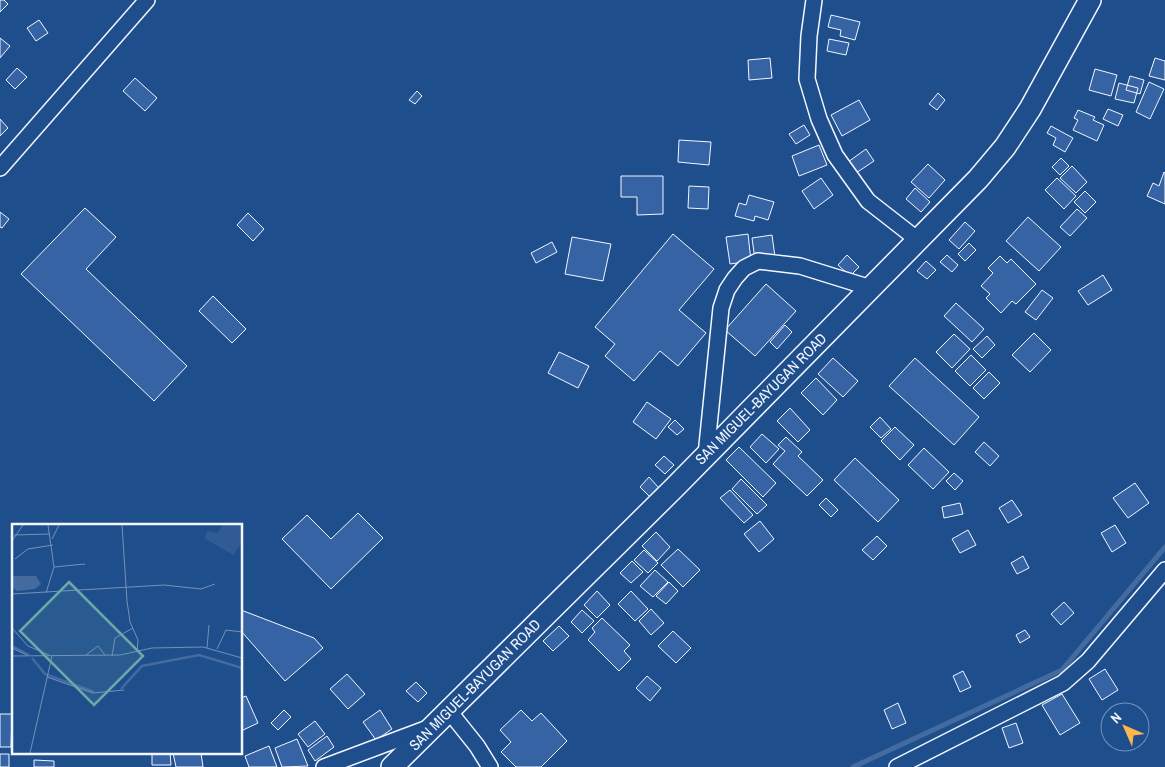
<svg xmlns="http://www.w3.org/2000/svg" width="1165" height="767" viewBox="0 0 1165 767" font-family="'Archivo Narrow',sans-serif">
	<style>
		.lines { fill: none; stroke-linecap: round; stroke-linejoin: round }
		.stream { stroke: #446ba0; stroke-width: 5 }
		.building { fill: #3563a3; stroke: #f2f6ff }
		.street-casing { stroke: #f2f6ff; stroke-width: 18 }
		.secondary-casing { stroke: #f2f6ff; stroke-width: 24 }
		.street { stroke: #1f4e8c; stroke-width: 15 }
		.secondary { stroke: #1f4e8c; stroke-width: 21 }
		.labels { text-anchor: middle; stroke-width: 4; stroke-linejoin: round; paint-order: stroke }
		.street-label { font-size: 15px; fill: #f2f6ff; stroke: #1f4e8c }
		.inset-river { fill: none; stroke: #446ba0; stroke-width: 2.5 }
		.inset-road { fill: none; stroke: #7391ba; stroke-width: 1 }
		.view { fill: #6aa9a8; fill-opacity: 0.15; stroke: #6aa9a8; stroke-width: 2.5 }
		.inset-edge { fill: none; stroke: #f2f6ff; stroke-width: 2.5 }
	</style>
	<rect width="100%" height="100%" fill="#1f4e8c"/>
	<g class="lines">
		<path class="stream" d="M853,767L1062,670L1165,547"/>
	</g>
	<path class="building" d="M0,0H4L8,4L0,12Z
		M831,15L860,22L855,40L840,36L841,30L828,27Z
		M39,20L48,33L36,41L27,28Z
		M0,38L10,46L0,58Z
		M829,39L849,43L846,55L827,51Z
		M770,58L772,78L749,80L748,60Z
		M1155,58L1165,61V80L1149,76Z
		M17,68L27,77L15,89L6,80Z
		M1095,69L1117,75L1111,96L1089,90Z
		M1130,76L1144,80L1140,94L1126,90Z
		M135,78L157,98L145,111L123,91Z
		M1149,82L1164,89L1150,119L1136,112Z
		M1119,83L1138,88L1134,103L1115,99Z
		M417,91L422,96L415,104L409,100Z
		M938,93L945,100L937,110L929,104Z
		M859,100L870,120L842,136L831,115Z
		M1108,109L1123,115L1118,126L1103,119Z
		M1078,110L1095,117L1093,120L1104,125L1097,141L1073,130L1078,120L1074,118Z
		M0,119L8,128L0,136Z
		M804,125L810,135L796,144L789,134Z
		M1051,126L1073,138L1065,152L1053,145L1056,138L1047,133Z
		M679,140L711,142L709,165L678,162Z
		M819,145L827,165L799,176L792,156Z
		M866,149L874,161L856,173L848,162Z
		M1061,158L1069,166L1060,175L1052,167Z
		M928,164L945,180L929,198L911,182Z
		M1072,166L1087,182L1076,193L1060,178Z
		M1164,172L1165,173V204L1147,196L1153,183L1159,186Z
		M621,176H663V214L637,215V197H621Z
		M821,178L833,195L814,209L802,191Z
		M1057,178L1076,196L1064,209L1045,190Z
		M689,186L709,187L708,209L688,208Z
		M915,188L930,202L921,212L906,199Z
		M1085,191L1096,202L1085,213L1074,202Z
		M749,195L774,202L768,220L755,216L754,221L735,216L739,203L746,205Z
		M85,208L116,237L86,269L187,366L154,401L21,274Z
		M1077,209L1087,218L1070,236L1060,227Z
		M0,212L9,219L2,228L0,227Z
		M248,213L264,229L253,241L237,225Z
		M1028,217L1061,247L1039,271L1006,241Z
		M965,222L975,231L959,249L949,240Z
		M673,234L714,269L679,310L706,333L678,366L660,351L634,381L605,356L615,344L595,327Z
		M748,234L751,261L730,264L726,237Z
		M772,235L775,257L755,260L752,238Z
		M572,237L611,244L603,281L565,274Z
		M552,242L557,252L536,263L531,253Z
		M969,243L976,250L965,261L958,254Z
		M847,255L859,267L850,276L838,265Z
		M947,255L958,265L952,272L940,262Z
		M1000,256L1007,263L1011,259L1036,284L1016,304L1012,301L1001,313L986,298L990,294L981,286L993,273L988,268Z
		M926,261L936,270L927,279L917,271Z
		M1103,275L1112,290L1088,305L1078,291Z
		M766,284L796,311L755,356L725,330Z
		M1042,290L1053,298L1036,320L1025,312Z
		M213,296L246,329L232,343L199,311Z
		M956,303L984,329L972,342L944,316Z
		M785,325L792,332L777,349L770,342Z
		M1034,333L1051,350L1030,372L1012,355Z
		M954,334L970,349L952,368L936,352Z
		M987,336L995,345L982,358L973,349Z
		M559,352L589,366L578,388L548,373Z
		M971,355L986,370L970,386L955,371Z
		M833,358L858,381L843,397L818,374Z
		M915,358L979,417L954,445L889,386Z
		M989,372L1000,383L984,399L973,388Z
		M816,378L837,400L823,415L801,393Z
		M647,402L671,419L656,439L633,422Z
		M790,408L810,430L798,442L777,421Z
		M880,417L891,429L881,438L870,427Z
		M675,420L684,429L677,435L668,427Z
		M895,427L914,445L900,460L881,441Z
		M762,434L779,449L766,463L750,447Z
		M786,437L802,452L798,456L823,480L807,496L773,464L785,451L778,445Z
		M984,442L999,456L990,466L975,452Z
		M739,447L776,483L763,497L726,460Z
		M924,448L949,472L933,489L908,465Z
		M664,456L674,465L665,474L655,465Z
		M855,458L899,500L878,522L834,480Z
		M954,473L963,481L955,490L946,481Z
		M649,477L659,488L650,497L640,487Z
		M741,479L767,505L757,514L732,489Z
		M1135,483L1149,503L1128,518L1113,498Z
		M730,490L753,515L744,523L720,498Z
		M826,498L838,510L831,517L819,505Z
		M1012,500L1022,515L1008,523L999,508Z
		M960,503L963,514L944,518L942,507Z
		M358,513L383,538L331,589L282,539L307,515L331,539Z
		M760,521L774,539L759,552L744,534Z
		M1115,525L1126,543L1112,552L1101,533Z
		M968,530L976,545L960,553L952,539Z
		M656,532L670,547L657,561L642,546Z
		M877,536L887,546L873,560L862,550Z
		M678,549L700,570L683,587L661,565Z
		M644,550L658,563L648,573L634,560Z
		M1023,556L1029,568L1017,574L1011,563Z
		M632,561L643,572L631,583L620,573Z
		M655,570L668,582L653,597L640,586Z
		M669,582L678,591L666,604L656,596Z
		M597,591L610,605L597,618L584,605Z
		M631,591L648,609L635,621L618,604Z
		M1064,602L1074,613L1061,625L1051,614Z
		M651,609L664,623L651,635L639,621Z
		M241,610L314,638L323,648L285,681L241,631Z
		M582,610L594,621L582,633L571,622Z
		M602,618L630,645L624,651L631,659L619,671L588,640L595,632L592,628Z
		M559,626L569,636L553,651L543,641Z
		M1025,630L1030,637L1020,643L1016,635Z
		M673,631L691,648L676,663L658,646Z
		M1105,669L1118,690L1102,700L1089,679Z
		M963,671L971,687L960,692L953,676Z
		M347,674L365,694L348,709L330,689Z
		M647,676L661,688L650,701L636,688Z
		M416,682L427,693L418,702L406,691Z
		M1062,694L1080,723L1060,735L1042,705Z
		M246,696L258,723L241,731V698Z
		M898,703L906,723L892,729L884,710Z
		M284,710L291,717L278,730L271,723Z
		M380,710L392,729L376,740L363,722Z
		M521,710L532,721L541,713L567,741L541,767H516L501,752L511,742L500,730Z
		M0,714H12L11,747H0Z
		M315,721L325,734L308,747L298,734Z
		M1016,723L1023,743L1009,748L1002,728Z
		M327,736L334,747L315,761L308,750Z
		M297,739L308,766L282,767L275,748Z
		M269,746L277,767H249L245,756Z
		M152,753H170L171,765H152Z
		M173,753H201L203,767H176Z
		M0,754H9V767H0Z
		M34,760L54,761V767H34Z"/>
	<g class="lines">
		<defs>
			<path id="street" d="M814,0L809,36L807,79L819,119L835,155L868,201L918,240
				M0,168L147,0
				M706,455L721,308L727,290L735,278L744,268L758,261L800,266L871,288
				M449,711L477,746L490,767
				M324,767L428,728
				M897,767L1063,683L1088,661L1165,570"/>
			<path id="secondary" d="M392,767L674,488L978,179L1005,147L1030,109L1090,0"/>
		</defs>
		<use href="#street" class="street-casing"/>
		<use href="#secondary" class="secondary-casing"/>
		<use href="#street" class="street"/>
		<use href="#secondary" class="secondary"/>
	</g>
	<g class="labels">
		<g class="street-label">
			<text transform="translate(761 399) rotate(-45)" y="5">SAN MIGUEL-BAYUGAN ROAD</text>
			<text transform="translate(475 685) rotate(-45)" y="5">SAN MIGUEL-BAYUGAN ROAD</text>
		</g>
	</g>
	<g transform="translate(12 524)">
		<rect width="230" height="230" fill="#1f4e8c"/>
		<path d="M211,1H230V19L221,31L192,14L196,7L205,9Z" fill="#305b95"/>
		<path d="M0,52H24L29,60L23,65L5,67L0,63Z" fill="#446ba0"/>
		<path class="inset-river" d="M0,122L17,131M20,134L33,150L82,168M109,165L130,142L187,131L230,144"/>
		<path class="inset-road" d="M36,1L42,43M110,1L115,77L118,98L126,116L125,128M2,11L38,10M40,15L47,1M0,17L11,1M3,35L16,25L41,21M34,69L42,43L73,40M0,70L152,61L189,65L203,60M0,104L16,122L37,131M0,124L15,131M195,124L197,101M205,125L214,106L230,108M74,131L86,122L93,131M0,132L108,131L140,124L191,123L230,134M100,132L103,114L121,104M35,153L81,169L112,166M18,229L40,132"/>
		<path class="view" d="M57,58L131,132L82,181L8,107Z"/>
		<rect width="230" height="230" class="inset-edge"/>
	</g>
	<g transform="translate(1125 727) rotate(315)"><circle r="24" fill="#1f4e8c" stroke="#7391ba"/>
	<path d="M0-4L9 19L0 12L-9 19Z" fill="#ffb74d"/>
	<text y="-8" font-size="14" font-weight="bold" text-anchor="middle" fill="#f2f6ff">N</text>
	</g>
</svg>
